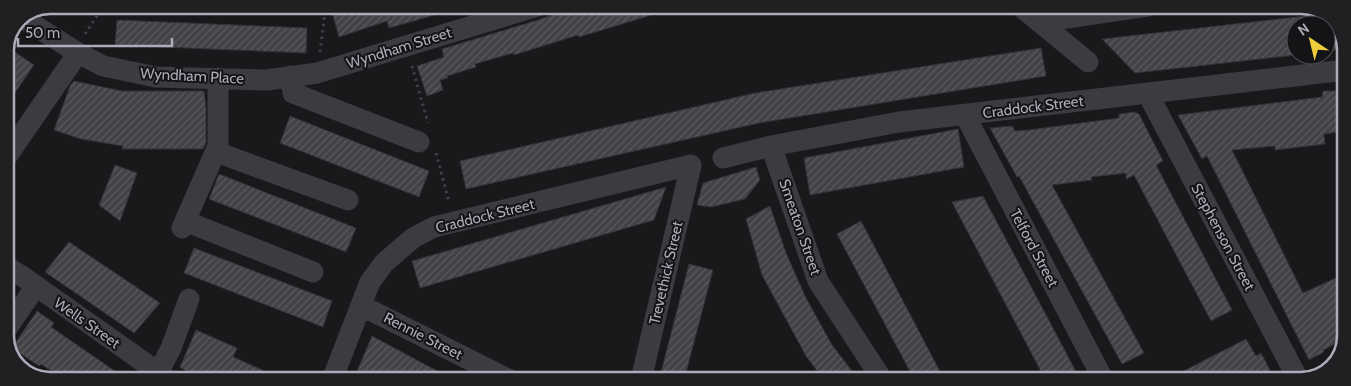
<svg xmlns="http://www.w3.org/2000/svg" width="1351" height="386" viewBox="0 0 1351 386" font-family="Cabin,sans-serif">
	<style>
		.building { fill: url(#building-hatch); stroke: #333236 }
		.lines { fill: none; stroke-linecap: round; stroke-linejoin: round }
		.path { stroke: #3f4046; stroke-width: 3; stroke-dasharray: 2.5 4; stroke-linecap: butt }
		.minor { stroke: #3b3b41; stroke-width: 21 }
		.labels { text-anchor: middle; stroke-width: 4; stroke-linejoin: round; paint-order: stroke }
		.street-label { font-size: 15px; fill: #abadba; stroke: #141315 }
		.rim { fill: none; stroke: #abadba; stroke-width: 2.5 }
	</style>
	<defs>
		<pattern id="building-hatch" width="6" height="6" patternUnits="userSpaceOnUse" patternTransform="scale(1.25)"><rect width="6" height="6" fill="#434247"/><path d="M-1 1l2-2M0 6l6-6M5 7l2-2" fill="none" stroke="#5b5b5f"/></pattern>
	</defs>
	<rect width="100%" height="100%" fill="#19181a"/>
	<path class="building" d="M353,5H451L452,10L389,28L387,21L339,37L332,12Z
		M463,5L492,6V7L466,15Z
		M589,6H668V10L579,37L578,35L514,55L513,53L475,64L476,67L447,76L448,78L440,80L443,90L427,96L417,66L444,57L442,49L538,20L563,11L564,13Z
		M1324,14L1335,20L1346,49L1326,51V25H1296V55L1135,73L1102,39Z
		M117,20L307,28L306,53L115,45Z
		M1041,48L1046,76L759,123L466,189L460,161L755,93Z
		M15,52L34,65L5,107V66Z
		M74,81L122,91H204L206,108V143L203,149H122L123,146L81,139L54,130L70,86Z
		M1323,91H1335L1341,93L1346,102V120H1343L1345,131L1324,134L1325,144L1275,150V146L1232,150L1303,293L1345,274V339L1323,350L1324,352L1309,360L1207,156L1202,159L1178,115L1322,97Z
		M1134,112L1139,114L1163,161L1156,165L1232,310L1211,321L1134,175L1126,179V173L1091,177L1092,180L1052,185L1144,353L1122,364L1019,176L1017,177L990,128L1012,126L1015,131L1029,130L1119,118V114Z
		M290,116L429,171L419,197L280,143Z
		M958,129L964,167L810,195L804,158Z
		M115,165L137,173L120,221L99,205Z
		M756,167L760,180L745,199L711,207L697,205L703,183Z
		M219,174L356,228L346,252L209,199Z
		M666,187L654,220L420,288L412,261Z
		M983,196L1081,381H1046L952,202Z
		M770,206L786,253L806,298L832,345L859,380H824L806,356L762,275L746,219Z
		M861,221L945,381H915L837,234Z
		M69,242L160,303L134,333L45,272Z
		M194,248L332,301L323,327L184,273Z
		M689,264L713,270L684,380H659Z
		M37,311L54,323L51,327L128,380H65L41,364L39,366L12,348Z
		M196,330L237,348L233,357L285,380H200L180,367Z
		M372,336L454,380H364L355,376Z
		M1246,339L1256,356L1261,353L1273,376L1264,381H1164Z"/>
	<g class="lines">
		<path class="path" d="M85,34L104,5
			M320,52L326,5
			M412,66L428,123
			M436,153L449,202"/>
		<path class="minor" d="M1020,6L1088,62
			M21,17L78,53L103,66L156,77L267,80L317,73L538,6
			M1039,22L1148,6
			M291,76L293,93L419,142
			M1148,94L1299,381
			M965,115L1104,381
			M771,146L818,281L883,381
			M216,152L348,200
			M723,158L771,146L899,122L1346,70
			M5,159L78,53
			M185,221L313,272
			M182,228L218,146V78
			M5,266L22,276L169,380
			M362,306L510,380
			M5,331L36,286
			M158,373L171,348L189,299
			M332,380L370,282L384,263L413,238L434,227L691,165L641,380"/>
	</g>
	<g class="labels">
		<g class="street-label">
			<text transform="translate(399 48) rotate(-17)" y="5">Wyndham Street</text>
			<text transform="translate(192 76) rotate(3)" y="5">Wyndham Place</text>
			<text transform="translate(1033 107) rotate(-7)" y="5">Craddock Street</text>
			<text transform="translate(485 216) rotate(-14)" y="5">Craddock Street</text>
			<text transform="translate(800 227) rotate(71)" y="5">Smeaton Street</text>
			<text transform="translate(1223 237) rotate(62)" y="5">Stephenson Street</text>
			<text transform="translate(1034 248) rotate(62)" y="5">Telford Street</text>
			<text transform="translate(666 273) rotate(-77)" y="5">Trevethick Street</text>
			<text transform="translate(87 323) rotate(35)" y="5">Wells Street</text>
			<text transform="translate(423 336) rotate(27)" y="5">Rennie Street</text>
		</g>
	</g>
	<path d="M0 0H1351V386H0ZM50 14H1301A36 36 0 0 1 1337 50V336A36 36 0 0 1 1301 372H50A36 36 0 0 1 14 336V50A36 36 0 0 1 50 14Z" fill="#201f22" fill-rule="evenodd"/>
	<path class="rim" d="M50 14H1301A36 36 0 0 1 1337 50V336A36 36 0 0 1 1301 372H50A36 36 0 0 1 14 336V50A36 36 0 0 1 50 14Z"/>
	<g transform="translate(1311 40) rotate(325)"><circle r="24" fill="#141315" stroke="#505157"/>
	<path d="M0-4L9 19L0 12L-9 19Z" fill="#efce3c"/>
	<text y="-8" font-size="14" font-weight="bold" text-anchor="middle" fill="#abadba">N</text>
	</g>
	<path d="M18 38v8h154v-8" fill="none" stroke="#abadba" stroke-width="2.5"/>
	<text x="25" y="38" font-size="15" fill="#abadba" stroke="#141315" stroke-width="4" paint-order="stroke">50 m</text>
</svg>
